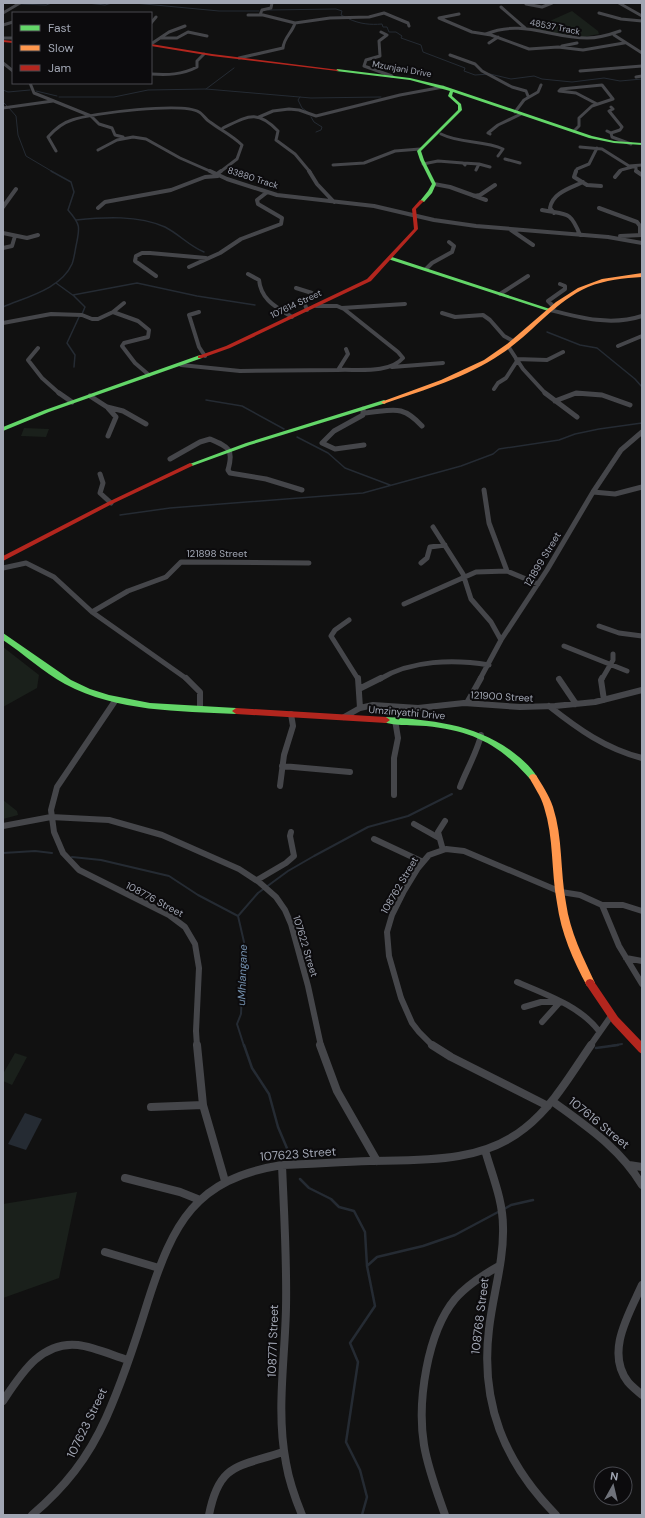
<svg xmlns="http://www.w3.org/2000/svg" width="645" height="1518" viewBox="0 0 645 1518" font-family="'DM Sans',sans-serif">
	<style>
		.green { fill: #1a201b }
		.water { fill: #252b33 }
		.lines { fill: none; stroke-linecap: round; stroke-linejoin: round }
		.stream-far3 { stroke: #252b33; stroke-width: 1 }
		.stream-far2 { stroke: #252b33; stroke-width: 1.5 }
		.stream-far1 { stroke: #252b33; stroke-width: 2 }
		.stream { stroke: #252b33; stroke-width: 2.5 }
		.street-far4 { stroke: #45464a; stroke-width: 3 }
		.street-far3 { stroke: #45464a; stroke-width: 4 }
		.street-far2 { stroke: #45464a; stroke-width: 5 }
		.street-far1 { stroke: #45464a; stroke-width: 6 }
		.street { stroke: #45464a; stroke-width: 8 }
		.fast { fill: #63d668; fill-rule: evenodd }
		.slow { fill: #ff974d; fill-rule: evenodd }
		.jam { fill: #b3261e; fill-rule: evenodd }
		.labels { text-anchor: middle; stroke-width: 4; stroke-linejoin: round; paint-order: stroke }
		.far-street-label { font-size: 9px; fill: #a1a6b3; stroke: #0c0b0d }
		.street-label { font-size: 10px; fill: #a1a6b3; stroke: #0c0b0d }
		.water-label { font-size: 11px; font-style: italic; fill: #7693b1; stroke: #0c0b0d }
		.near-street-label { font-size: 12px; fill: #a1a6b3; stroke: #0c0b0d }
	</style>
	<rect width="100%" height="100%" fill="#111"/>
	<path class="green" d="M572,11L598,31L599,34L578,38L532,29Z
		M24,428L49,429L46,437L21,436Z
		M3,647L39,675L37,688L3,707Z
		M3,800L17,811L18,815L3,819Z
		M15,1053L27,1057L12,1085L3,1081V1074Z
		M77,1192L59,1278L3,1298V1204Z"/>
	<path class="water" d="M25,1113L42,1119L26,1150L8,1144Z"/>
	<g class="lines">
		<path class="stream-far3" d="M12,3L16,4
			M87,3L105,5L112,3
			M134,3L219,11H259
			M19,4L46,5L52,3
			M268,10L336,9L342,11L341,15L345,17
			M349,19C360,24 370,25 382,24L383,27H387L389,32H396L402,36L401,38L421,45L423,52L465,68L464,71L475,75L490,74L511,79L534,76L542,79L572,82L604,78L620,81L642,79
			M206,89L234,68
			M3,90L8,92L30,90
			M36,91L57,96
			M59,97H114L148,90L206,89L311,98L381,97
			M300,97L298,100L302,108L309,113
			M3,102L7,106
			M9,108L16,116L18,135L26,156L53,172
			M311,117L314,122L322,127L321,130L316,132"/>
		<path class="stream-far2" d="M76,220C104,217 138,215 165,227C179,234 189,246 204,252
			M56,283L74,296L85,307L82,314
			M73,295L137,283L197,296L255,305
			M3,307C26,297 61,289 72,264C74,259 75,251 76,246C80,227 81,225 68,210L74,192L71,182L51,171
			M547,332L580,345L597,348L635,379L642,387
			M74,367L75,355L67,343L79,317
			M206,400L242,406L284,429
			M297,437L328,453L345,468L390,485
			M120,515L170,508L363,493L461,466L493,454L499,449L559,440L575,434L599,429L642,423"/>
		<path class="stream-far1" d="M3,853L35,851L52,853
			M72,857L101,860L169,876L198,895L238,916L244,942L241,1014L237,1024L244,1046
			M238,916L258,893L288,871L314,856L368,827L408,816L452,794
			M611,1046L622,1044"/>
		<path class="stream" d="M244,1045L252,1068L269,1094L278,1127L289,1153
			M596,1048L618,1045
			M300,1179L309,1188L331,1199L339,1207L354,1211L365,1232L367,1266L375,1306L350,1343L358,1362L346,1442L360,1470L367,1497L362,1515
			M504,1209L511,1205L533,1200
			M367,1266L377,1257L423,1246L455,1235L500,1211"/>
		<path class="street-far4" d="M619,3L642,16
			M526,4L542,7L552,3
			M501,7L525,28
			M3,13L20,3
			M599,13L621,19L642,21
			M459,14L439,18L472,32L491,35L529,49L558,47L583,50L624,43
			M260,15L262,10L271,8L272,3
			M151,23L156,17
			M295,23L330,18L369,17L384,13L408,23L409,26
			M3,25L13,22
			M381,32L387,35L379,41L380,56L366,60L364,66L392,76
			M486,34C521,19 551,38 587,38C599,38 609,35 620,31
			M614,35L642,53
			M3,38H13
			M161,38H177L188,32L207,36
			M489,43L498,37
			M151,44L169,32L185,26
			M562,46L577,43
			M450,55L475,64L482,71L512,87L526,91L528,96
			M239,58L283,48C284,37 292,33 295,23L263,15H248
			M3,63L13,71
			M580,71L642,66
			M151,74C167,75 182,75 197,67V61L204,54
			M636,77L642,76
			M30,83L34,93L91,116L99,124L112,128L115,135L123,137
			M611,107L613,109L609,111L622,127L620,130L611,133
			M3,108L53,101
			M515,112L524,100L538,92L541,85
			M259,117L273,111L289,109L299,110L316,116L400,95L443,87
			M223,128C248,116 257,109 278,131L276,140L295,154L310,172
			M574,131L579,126V118L592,106L613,99L602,85L561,89L559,91L576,93L597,104
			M607,131L611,133L612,137L631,144
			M441,134C461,144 483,140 503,149L498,156
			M490,134L488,133L498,125L521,114
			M580,147L602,149L629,166L642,165
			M98,150L117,140L133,137L146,139L180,158L212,172
			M56,151L48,137C55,129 62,123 72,120C92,113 183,102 199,112C203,114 206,120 210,122C222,131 230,134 242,145L237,159L220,172
			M505,159L520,163
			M463,163L479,164L476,170
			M423,164L438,161L463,163L465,165
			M479,164L490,167
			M333,165L364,163L395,151L420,149
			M576,172L577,169L589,164L597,148
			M619,172L621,170L636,166V171L638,172"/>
		<path class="street-far3" d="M210,171L227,179L277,195L374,206L434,220L476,226L608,237L642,243
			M309,171L317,184L334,202
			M576,171L574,177L587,185L601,186
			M636,171L642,175
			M217,174L221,171
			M615,177L620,171
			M434,184L450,187L486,200
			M474,196L480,195L495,185
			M3,207L16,189
			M98,208L105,202L171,190L205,177L218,176
			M599,208L637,222L640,226V235
			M542,210C567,215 570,210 580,235
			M554,213L550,208C552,193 570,188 583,182
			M511,230L533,245
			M3,233L27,238L38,235
			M620,236L642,235
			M3,248L12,246L15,236
			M189,267L220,253L241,239L281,224L282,218L258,204L257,200L266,193
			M426,269L432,263L452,252L454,246L449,242
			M248,274L259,280C261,300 276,307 292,317
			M156,276L135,261L136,256L142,253H150L206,258
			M296,288L312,293L304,302L307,310
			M500,294L528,276
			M316,306H337L344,309L398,352L403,358C389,374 357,369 338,370
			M554,307L548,301L565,289V286L560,284
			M342,308L405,304
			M550,310C581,318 611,326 642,316
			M113,312L138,321L149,330L148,337L124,343L122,346L135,363L149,375
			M199,312L189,315L199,347L205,356
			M442,313L455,317L483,315L490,320L504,336L513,341
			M3,323L51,314L82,315L92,319H98L113,312L124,303
			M508,346L523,369L546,394
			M618,346L642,336
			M38,348L28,360L42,378L60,394
			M516,359L547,360L563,352
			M181,365L240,371L338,370L348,354L346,349
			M392,367L443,363
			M494,389L498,383L506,378L517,361
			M574,394H584"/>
		<path class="street-far2" d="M59,393L72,402
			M545,393L577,417
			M90,396L107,407L123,411L146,424
			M555,401L576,393L602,395L630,405
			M108,408L116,417L108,436
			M363,409V415L334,431L322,443L335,449L364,445
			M364,413C392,411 401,403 422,426
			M170,459L200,442L210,439C229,447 234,449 228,470L230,473L266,479L302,490
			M100,474L103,483L100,493L111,503
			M484,490L489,523L507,571
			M593,492L615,494L642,487
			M433,527L463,574L471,599L491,622L501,640
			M421,563L427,558L430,547L445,545
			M3,568L26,563L54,577L92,612L187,679
			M404,604L476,572L507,571L538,584
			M92,612L128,591L166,577L181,562L309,563
			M349,620L335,630L331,636L358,679
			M599,626L619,633L642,636
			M564,646L627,671
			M380,679C411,660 454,659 489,665
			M480,679L501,640L547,570L593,492L621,450L642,432
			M602,679L613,660V654"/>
		<path class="street-far1" d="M186,678L200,692V709
			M358,678L360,708
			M602,678L601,680L604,700
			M559,679L576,704
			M359,689L381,678
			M115,701L57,787L51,810L54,832L63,853L79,870L169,915L185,927L195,944L199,968L196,1031L197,1046
			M467,703L481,678
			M549,706C578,729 606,749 642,758
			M344,717L360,708L373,705L418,708L464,703L520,707L555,706L595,702L642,690
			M282,766L350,772
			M280,786L284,755L293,726L291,714
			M460,787C466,771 478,750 481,735
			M394,795V758L398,738L395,720
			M414,824L439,838
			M3,826L51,817L109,820L162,835L239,869L259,882L276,897L285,910L291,924L308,986L321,1046
			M374,839L423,862
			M443,850L438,832L445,821
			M257,880L286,863L294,856L290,836L291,832
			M602,905L619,946L642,984
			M626,958L642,961
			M517,982C545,994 580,1006 599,1031
			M524,1007L541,1002H559
			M542,1022L560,1002
			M433,1046L419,1032L412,1023L401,998L389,956L387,932L392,915L404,891L418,868L429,855L446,849L464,851L561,892L580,895L602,905H623L642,911
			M590,1046L611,1016"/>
		<path class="street" d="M197,1045L203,1105L225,1181
			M320,1045L337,1091L377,1161
			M432,1045L451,1057L548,1106
			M552,1101C586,1126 620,1148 642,1185
			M151,1107L203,1105
			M485,1150C492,1175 503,1200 503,1227C504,1261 493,1294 489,1329C480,1403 504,1462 556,1515
			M282,1165C284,1213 287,1260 286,1308C285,1359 276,1412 286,1463C289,1481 295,1498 302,1515
			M629,1165L642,1167
			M125,1178L180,1192L200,1200
			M105,1252L159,1268
			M642,1285C629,1314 605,1352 628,1382C632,1387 638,1391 642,1395
			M3,1401C21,1374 41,1341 78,1345C94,1347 112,1355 128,1360
			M32,1515C65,1487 88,1458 106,1418C123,1380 136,1340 148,1301C173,1223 195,1179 282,1165C311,1164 341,1162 370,1161C422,1160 482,1163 525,1128C553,1106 571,1074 591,1045
			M209,1515C219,1463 238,1467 283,1452
			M445,1515C437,1492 428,1469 424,1445C417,1402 427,1333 455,1299C467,1285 483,1275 499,1266"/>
		<path class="fast" d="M337,69L410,78L444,86L592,136L614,141L642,143V145L614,143L589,138L453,92L452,96L461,104L462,110L421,151L424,160L436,184L432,193L424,202H420V201L428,191L432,184L420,160L417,151L458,110V105L448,96L450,91L410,80L336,71Z
			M388,257H392L553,310L548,311L388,259Z
			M200,355L202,356V358L49,412L3,431V427L45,410Z
			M384,400L386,401V403L250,445L192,466H188L187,465L246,443Z
			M3,633L71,680L90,689L109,695L150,703L236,708L240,711L236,714C178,711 118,712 65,684C43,672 24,654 3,640Z
			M386,717C431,720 477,724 514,753C522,759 532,768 537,777L536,779H530C499,744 473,731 426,726C412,725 396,726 383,722L382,720L383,718Z"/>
		<path class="slow" d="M642,273V277C624,278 605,280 588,287C554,302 532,334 501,354C467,377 425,390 386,403L384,404L381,402L441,380L484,360L507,344L556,302L578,288L602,279Z
			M533,774L536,775C542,785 549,795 553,807C563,838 560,871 566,903C570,932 583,957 595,983L593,986L590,987L587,986C573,960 561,933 557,903C551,871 554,838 544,807C541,796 534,787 529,777L530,775Z"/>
		<path class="jam" d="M3,40L13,41V43L3,42Z
			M151,44L212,54L339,70L337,71L212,56L151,46Z
			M420,200L424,201L416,209L418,229L371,281L230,348L202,358H198V356L226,346L367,279L414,229L412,209Z
			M190,463L193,465L192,466L112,504L3,561V556L108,502Z
			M236,708L386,717L390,720L386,723L236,714L232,711Z
			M590,979L593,980L618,1017L642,1042V1054L639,1052L612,1023L587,986L585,983L587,980Z"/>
	</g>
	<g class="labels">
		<g class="far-street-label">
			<text transform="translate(555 27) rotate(11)" y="3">48537 Track</text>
			<text transform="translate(402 69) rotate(10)" y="3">Mzunjani Drive</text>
			<text transform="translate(253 178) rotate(18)" y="3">83880 Track</text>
			<text transform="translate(296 304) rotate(-25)" y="3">107614 Street</text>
		</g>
		<g class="street-label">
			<text x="217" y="557">121898 Street</text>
			<text transform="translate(542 559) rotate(-59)" y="4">121899 Street</text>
			<text transform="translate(502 696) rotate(3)" y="4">121900 Street</text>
			<text transform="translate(407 712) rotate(5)" y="4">Umzinyathi Drive</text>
			<text transform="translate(399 885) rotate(-60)" y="4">108762 Street</text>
			<text transform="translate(155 899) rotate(28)" y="4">108776 Street</text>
			<text transform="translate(306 946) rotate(73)" y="4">107622 Street</text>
		</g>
		<g class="water-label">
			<text transform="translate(242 975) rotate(-88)" y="4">uMhlangane</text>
		</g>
		<g class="near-street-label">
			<text transform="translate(599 1123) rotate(39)" y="4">107616 Street</text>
			<text transform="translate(298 1154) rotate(-4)" y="4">107623 Street</text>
			<text transform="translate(480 1316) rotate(-83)" y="4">108768 Street</text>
			<text transform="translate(273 1341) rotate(-88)" y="4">108771 Street</text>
			<text transform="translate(87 1423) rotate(-64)" y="4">107623 Street</text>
		</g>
	</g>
	<rect width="645" height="1518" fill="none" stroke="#a1a6b3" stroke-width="8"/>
	<rect x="12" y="12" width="140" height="72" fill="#0c0b0d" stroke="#48494f"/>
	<rect x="20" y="25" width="20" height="6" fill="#63d668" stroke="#48494f"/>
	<text x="48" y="32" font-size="12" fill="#a1a6b3">Fast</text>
	<rect x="20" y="45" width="20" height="6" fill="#ff974d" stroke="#48494f"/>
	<text x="48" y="52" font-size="12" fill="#a1a6b3">Slow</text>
	<rect x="20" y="65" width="20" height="6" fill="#b3261e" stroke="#48494f"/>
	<text x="48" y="72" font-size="12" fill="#a1a6b3">Jam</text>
	<g transform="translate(613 1486) rotate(8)"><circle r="19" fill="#0c0b0d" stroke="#48494f"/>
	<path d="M0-3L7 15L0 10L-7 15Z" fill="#6f727a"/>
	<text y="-6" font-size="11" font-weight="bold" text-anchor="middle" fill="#a1a6b3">N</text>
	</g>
</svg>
